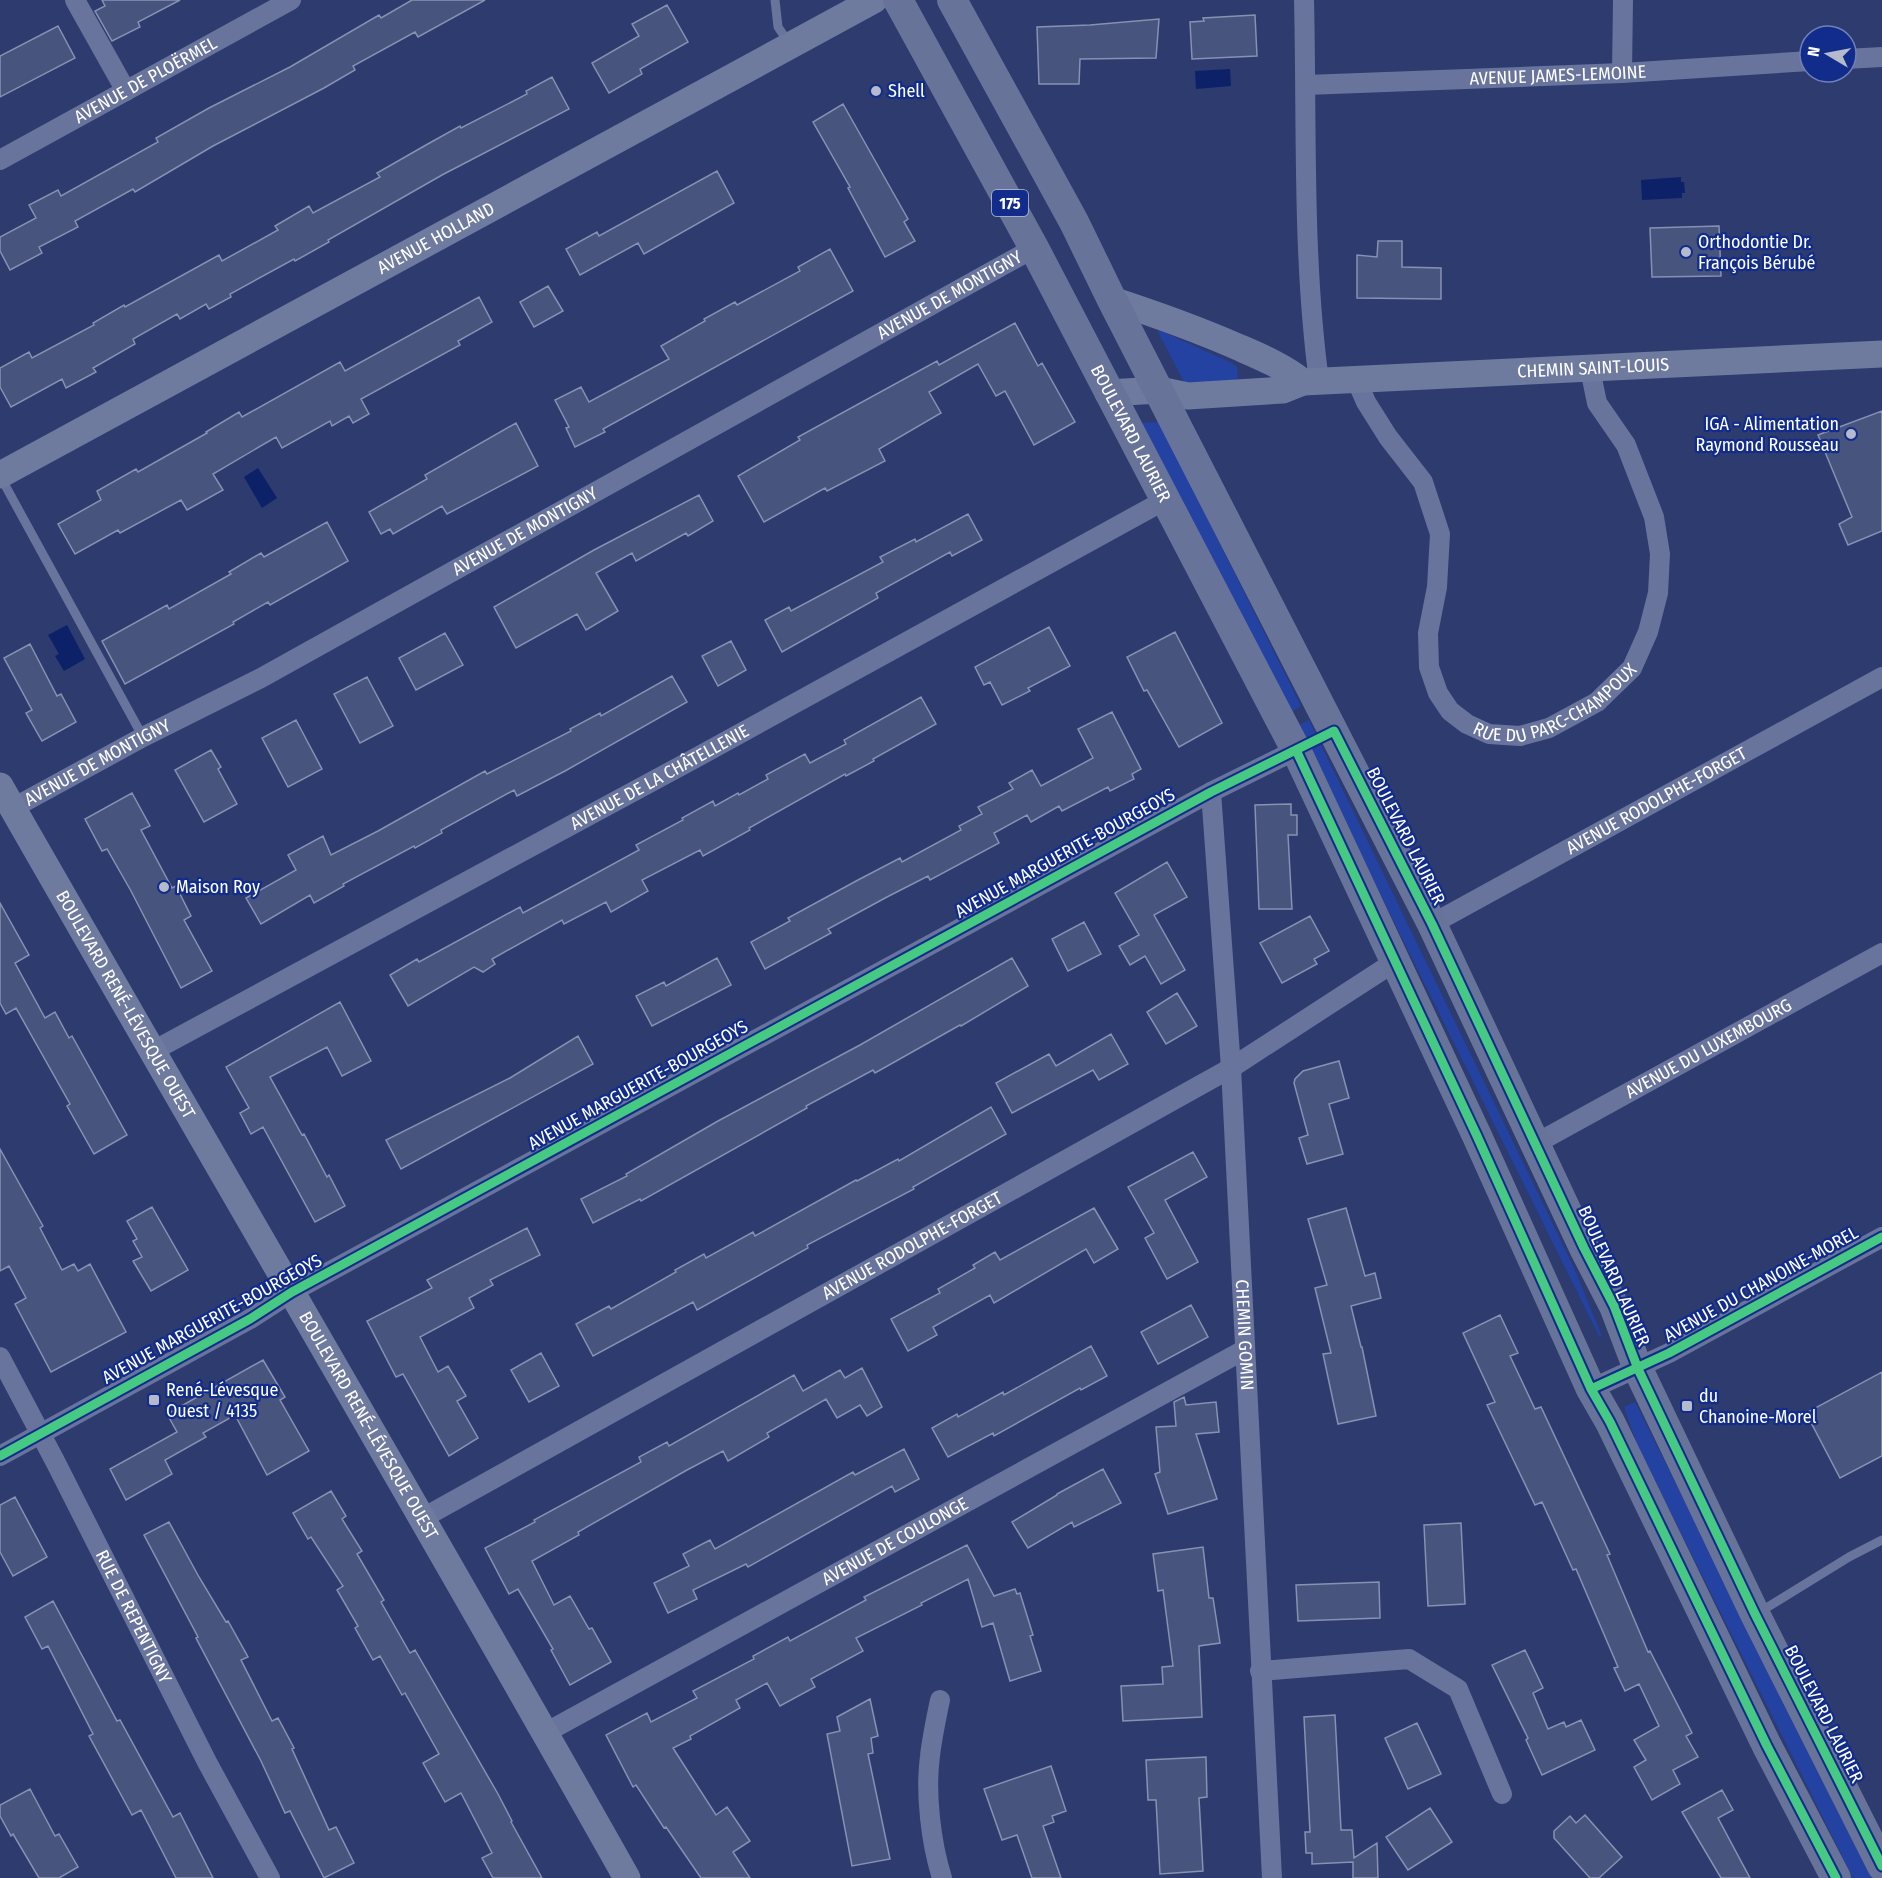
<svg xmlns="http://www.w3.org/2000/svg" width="1882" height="1878" viewBox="0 0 1882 1878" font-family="'Fira Sans Condensed',sans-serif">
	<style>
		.green { fill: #2342a2 }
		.water { fill: #0d2168 }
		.building { fill: #47547e; stroke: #8891b2; stroke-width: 1.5 }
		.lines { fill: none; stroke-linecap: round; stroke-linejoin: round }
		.lane { stroke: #69749c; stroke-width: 9 }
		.street { stroke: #69749c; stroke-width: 20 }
		.secondary { stroke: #6f7a9f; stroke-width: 27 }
		.primary { stroke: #68739a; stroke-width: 30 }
		.cycleway-casing { stroke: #112c8b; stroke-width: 13 }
		.cycleway { stroke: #46c982; stroke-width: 9 }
		.poi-dot { fill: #b6bacd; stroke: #112c8b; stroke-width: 2 }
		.labels { text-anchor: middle; stroke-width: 4.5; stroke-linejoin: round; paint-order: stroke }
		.shield { fill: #112c8b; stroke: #b8c0dc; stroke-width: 1.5 }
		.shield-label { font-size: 16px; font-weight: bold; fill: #fff }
		.street-label { font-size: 18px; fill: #fff; stroke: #112c8b }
		.poi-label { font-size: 18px; fill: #fff; stroke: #112c8b; text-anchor: start }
	</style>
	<rect width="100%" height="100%" fill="#2d3b6f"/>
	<path class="green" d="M1159,330L1232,363L1237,367L1238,378L1235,381L1185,384L1158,332Z
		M1159,422L1301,706L1291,712L1142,423Z
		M1309,720L1574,1268L1602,1336H1599L1297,726Z
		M1635,1402L1873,1878H1853L1638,1447L1624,1407Z"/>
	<path class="water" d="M1230,69L1231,86L1196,89L1195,71Z
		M1681,177V182H1684L1685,193H1682V198L1642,200L1641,180Z
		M258,468L277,498L262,508L244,477Z
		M67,625L85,659L64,671L55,656L59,654L48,635Z"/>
	<path class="building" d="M102,0H180L138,22L140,27L112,41L95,11L105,6Z
		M412,0H485L418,37L415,32L353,66L355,70L324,88L213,146L135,192L133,189L75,221L78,227L39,247L42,253L10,270L0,251V237L36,218L29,205L58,190L61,196L158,142L156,138L209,108L290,67L379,15L381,18Z
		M667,5L688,42L640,69L642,74L609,93L592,63L639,36L632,24Z
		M1255,15L1257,56L1192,59L1190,22L1204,21L1203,18Z
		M1159,19L1156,58L1080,59L1079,84H1039L1037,27L1090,25Z
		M58,26L75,58L0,97V56Z
		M552,77L569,109L442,175L328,240L329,242L295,261L294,259L230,294L231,297L209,309L206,304L180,319L177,314L133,339L135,344L93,368L96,372L66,388L62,379L11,407L0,387V368L29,352L32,358L94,325L93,323L124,305L125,307L219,255L222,261L278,230L275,226L309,206L313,213L380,177L377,173L426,145L460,126L461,128L527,94L526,91Z
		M843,104L908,219L904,222L915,241L885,257L848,188L850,187L813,122Z
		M717,171L734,203L644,254L638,243L580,275L566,249L597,232L599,236Z
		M1719,226L1721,276L1652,277L1650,228Z
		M1378,241H1402V267L1441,268V299L1357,298V255L1377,257Z
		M830,249L853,291L603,429L605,432L575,447L566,428L569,427L555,400L581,387L589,402L669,359L661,346L705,321L704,319L735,302L737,305L800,271L798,267Z
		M548,286L563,311L534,327L520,302Z
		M479,297L492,322L458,341L460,345L361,399L369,414L353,423L349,416L332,426L330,421L282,448L276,437L213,474L223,490L187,510L181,500L120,533L118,530L75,554L58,524L101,500L97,491L136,469L138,472L207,433L206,432L239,412L242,417L340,362L345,371Z
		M1015,323L1038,366L1042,363L1075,422L1034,445L1005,391L996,396L978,364L929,392L941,413L879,449L885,461L827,491L825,488L764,522L738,476L800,440L798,437L937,361L939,365Z
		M1882,411V531L1848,545L1839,524L1852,517L1818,435Z
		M516,423L538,466L447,514L442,506L393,534L390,529L381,534L369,512L427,479L425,475Z
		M699,495L713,521L688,536L686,533L636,561L632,553L596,573L618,611L586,630L577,614L516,648L494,607L594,550Z
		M968,514L982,540L952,556L950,552L876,593L878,598L782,652L765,620L789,607L791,611L883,562L880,557L915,539L916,542Z
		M327,522L348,561L270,605L268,602L233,622L234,624L125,684L102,641L167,605L169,609L231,574L229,572L261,553L264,557Z
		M1049,627L1070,666L1028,688L1030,691L1002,705L990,682L984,685L975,667Z
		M1175,632L1222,723L1179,747L1147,690L1144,691L1127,657Z
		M445,633L463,665L416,690L399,658Z
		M731,641L746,670L718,686L702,656Z
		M30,644L57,696L61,694L76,722L42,741L26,713L32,710L4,658Z
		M672,676L687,702L565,771L517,796L514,790L441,830L442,833L415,848L414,846L343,884L344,886L314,903L310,895L261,924L246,898L296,870L288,855L323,836L331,855L378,831L485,771L487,774L571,731L570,729L600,713L601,716Z
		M367,677L393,726L360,743L334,694Z
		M921,697L936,724L873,759L874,761L846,776L845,774L749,828L750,830L703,856L700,850L642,880L648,891L611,912L606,902L564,924L562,920L492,959L495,964L483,972L474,967L408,1006L390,975L417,959L419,962L520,907L523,913L560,893L639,850L636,845L683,820L682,818L713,801L715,806L738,793L739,795L768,779L766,775L805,754L810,763L846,744L844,740Z
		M1112,712L1141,769L1132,774L1134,779L1110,791L1108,787L1062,811L1059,806L1031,822L1027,815L994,833L999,843L930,880L928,876L887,897L828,929L831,933L765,969L751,942L790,921L788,918L858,880L900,858L902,862L961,830L959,826L982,814L978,807L1013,789L1009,783L1032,770L1041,786L1093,758L1078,729Z
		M296,720L322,769L288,787L262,738Z
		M211,750L221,767L218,769L237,804L204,822L175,770Z
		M132,793L150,826L141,830L172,888L176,886L191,916L184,920L212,971L181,988L131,891L107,849L102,851L85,819Z
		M1291,804V815H1297V835H1288L1292,909H1259L1255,805Z
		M1167,862L1187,897L1154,915L1185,970L1161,984L1145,956L1130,965L1119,946L1139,935L1115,893Z
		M0,903L29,955L15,963L45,1018L55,1012L69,1038L72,1036L127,1135L94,1154L67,1106L70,1104L16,1008L6,1014L0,1003Z
		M1310,916L1329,951L1314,959L1317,964L1282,983L1260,943Z
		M1084,922L1101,954L1068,971L1052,939Z
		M717,958L731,985L652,1026L636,996L664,982L666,986Z
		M1012,958L1028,986L961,1026L960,1025L875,1073L873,1070L806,1106L807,1108L641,1201L640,1199L593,1223L581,1199L627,1176L626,1174L718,1121L860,1045Z
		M1177,993L1197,1026L1166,1044L1147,1012Z
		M340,1002L371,1061L342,1076L327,1047L270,1077L302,1135L304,1134L327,1177L329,1175L345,1206L315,1222L263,1127L251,1134L240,1113L249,1108L226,1067Z
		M1111,1034L1128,1064L1099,1080L1093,1070L1012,1113L996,1083L1049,1054L1056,1066Z
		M578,1036L593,1064L401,1169L386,1140L510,1078Z
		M1339,1061L1349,1098L1329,1104L1343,1154L1307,1164L1299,1138L1308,1135L1294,1083L1295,1079L1303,1071Z
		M991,1107L1006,1134L913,1187L914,1189L807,1245L808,1248L697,1310L693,1302L593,1356L576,1324L609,1306L611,1309L676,1272L675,1270L704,1254L706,1258L753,1232L755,1236L856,1180L857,1181L898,1159L899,1161Z
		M0,1149L43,1226L40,1228L62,1270L74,1264L78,1271L90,1264L126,1332L51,1372L15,1304L26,1298L9,1266L0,1271Z
		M1193,1152L1207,1177L1165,1200L1198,1262L1167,1279L1145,1238L1154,1233L1128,1187Z
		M152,1207L188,1270L151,1291L133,1261L142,1257L133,1241L137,1239L127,1221Z
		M1094,1208L1118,1249L1094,1263L1086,1249L994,1303L990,1295L933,1327L937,1335L908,1351L891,1319L940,1293L938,1289L975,1268L973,1265L995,1252L1000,1260Z
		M1346,1208L1365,1276L1375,1273L1381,1298L1351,1306L1361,1347H1362L1376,1416L1338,1424L1323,1354L1331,1353L1315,1288L1327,1285L1308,1219Z
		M527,1228L540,1255L490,1280L493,1285L469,1298L474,1308L420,1337L438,1372L448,1366L466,1396L457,1401L478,1438L449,1456L403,1374L396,1377L367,1321L432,1288L427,1280Z
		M1191,1305L1208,1337L1158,1364L1141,1332Z
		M1500,1315L1518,1353L1510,1356L1535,1409L1541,1407L1610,1554L1607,1555L1648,1652L1650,1651L1692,1733L1686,1736L1698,1757L1673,1770L1680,1784L1652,1800L1634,1767L1646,1760L1634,1740L1659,1726L1639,1684L1625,1691L1614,1668L1618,1667L1576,1569L1573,1570L1542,1502L1535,1505L1487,1405L1495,1402L1463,1333Z
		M1091,1346L1107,1376L1081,1390L1080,1388L994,1436L993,1433L948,1457L932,1428L957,1414L958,1417L1003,1392L1004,1395Z
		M541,1353L559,1386L529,1402L511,1370Z
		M263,1360L285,1397L280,1400L309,1451L267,1475L235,1415L203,1433L206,1437L165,1460L172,1474L126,1500L110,1469L177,1432L167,1414Z
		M862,1368L882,1407L867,1416L860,1405L837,1418L826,1399L767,1433L769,1437L728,1461L723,1451L687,1470L578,1532L579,1535L532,1561L554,1605L570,1596L589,1629L592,1628L611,1662L570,1685L551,1650L553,1649L518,1589L509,1594L485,1548L535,1522L534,1520L641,1462L639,1457L667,1442L669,1446L794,1375L803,1391L840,1370L845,1378Z
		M1882,1372V1456L1840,1478L1806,1413Z
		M1184,1397L1186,1405L1216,1402L1219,1432L1196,1434L1217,1499L1168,1514L1155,1474L1160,1472L1156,1427L1176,1426L1174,1402Z
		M904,1449L919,1479L895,1492L892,1486L748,1567L746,1564L693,1590L697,1599L668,1613L654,1583L689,1566L683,1554L710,1540L715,1549L853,1472L855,1475Z
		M1103,1469L1121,1503L1074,1527L1072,1522L1028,1548L1012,1522L1057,1495V1494Z
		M331,1491L346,1516L342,1519L362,1551L357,1554L384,1600L381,1602L410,1653L415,1650L498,1794L512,1821L511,1822L542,1878H493L482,1858L492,1853L461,1793L445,1802L423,1763L439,1754L405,1693L402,1695L380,1656L373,1660L355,1628L358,1626L337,1590L343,1586L311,1537L308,1539L293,1513Z
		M15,1497L47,1557L13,1576L0,1552V1505Z
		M169,1522L199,1577L226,1622L228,1621L248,1657L241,1660L272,1721L278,1718L294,1748L292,1749L329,1830L336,1827L354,1863L324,1878L290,1811L285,1813L261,1761L196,1638L198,1637L144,1535Z
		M1461,1523L1465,1604L1428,1606L1424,1525Z
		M967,1545L994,1596L1015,1589L1017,1594L1020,1593L1033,1635L1030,1636L1041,1671L1010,1681L993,1623L982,1627L968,1579L921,1603L922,1605L856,1638L863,1651L811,1679L815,1687L780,1706L767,1683L736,1700L740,1708L690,1736L691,1739L673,1748L716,1815L727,1807L750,1841L733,1852L750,1878H701L666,1827L664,1828L636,1785L633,1787L606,1735L647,1713L651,1722L697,1698L693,1691L754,1659L753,1656L788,1637L790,1641L866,1600L864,1597Z
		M1203,1547L1209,1598H1213L1220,1643L1199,1646L1202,1717L1123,1721L1121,1686L1163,1684L1162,1667L1173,1666L1163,1590L1158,1591L1153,1554Z
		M1379,1582L1380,1618L1298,1621L1296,1585Z
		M53,1601L117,1721L120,1720L173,1817L180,1813L213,1878H176L141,1810L132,1815L89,1736L93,1734L48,1646L42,1649L25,1617Z
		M1525,1650L1543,1688L1533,1693L1548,1729L1564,1722L1566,1727L1581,1720L1595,1750L1542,1775L1526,1740L1528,1738L1492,1665Z
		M870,1699L878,1736L871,1738L873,1753L868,1754L890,1859L852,1866L827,1734L840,1731L837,1717Z
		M1335,1715L1341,1830H1352L1354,1858L1377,1843L1378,1878H1353V1862L1312,1864V1853H1306L1305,1832H1310L1304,1717Z
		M1417,1723L1441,1774L1408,1789L1385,1738Z
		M1206,1757L1207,1797L1199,1798L1203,1871L1160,1874L1156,1800H1148L1146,1760Z
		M1051,1766L1066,1811L1052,1816L1054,1822L1043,1826L1061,1878H1032L1017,1835L1002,1840L984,1789Z
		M30,1789L55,1836L59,1834L78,1867L59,1878H39L13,1834L11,1836L0,1816V1805Z
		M1722,1790L1733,1810L1718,1818L1750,1878H1721L1682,1812Z
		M1430,1808L1452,1842L1408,1870L1386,1837Z
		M1585,1815L1622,1857L1599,1878H1590L1554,1838V1831L1570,1816L1576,1823Z"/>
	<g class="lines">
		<path class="lane" d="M775,0L778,27L789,43
			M0,476L143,737
			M1758,1613L1849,1557L1882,1540"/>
		<g class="street">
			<path d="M75,0L126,91"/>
			<path d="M1304,0C1307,126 1302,255 1319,381"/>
			<path d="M1846,59L1882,57"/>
			<path d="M1622,73L1623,0"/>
			<path id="s1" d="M1306,85L1622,73L1810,61"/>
			<path id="s2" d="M0,160L291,0"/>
			<path id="s3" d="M1356,379L1366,402L1388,437L1423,482L1440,534L1437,587L1428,633L1429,667L1438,693L1450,711L1467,724L1489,734L1520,736L1549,728L1597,702L1632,668L1648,632L1658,593L1660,554L1654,517L1626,445L1597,403L1590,369"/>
			<path id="s4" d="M1211,792L1231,1068L1272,1878"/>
			<path id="s5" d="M13,808L143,737L261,678L1034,248"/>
			<path id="s6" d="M1432,924L1882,677"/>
			<path id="s7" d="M151,1052L690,761L1165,500"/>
			<path id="s8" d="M1535,1144L1882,953"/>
			<path id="s9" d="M0,1357L56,1463L207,1762L270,1878"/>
			<path d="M1591,1389L1669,1353L1882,1237"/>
			<path d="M0,1456L250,1319L292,1292L1211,792L1296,750"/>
			<path id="s10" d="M421,1519L1231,1068L1396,961"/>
			<path d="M1260,1671L1409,1659L1458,1689L1502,1794"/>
			<path d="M940,1700C936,1719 932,1738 930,1756C925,1793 931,1843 942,1878"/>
			<path id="s11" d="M545,1733L1244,1350"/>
		</g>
		<g class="secondary">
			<path d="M1112,300C1155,314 1197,329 1238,347C1261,357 1283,366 1303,382"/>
			<path id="s12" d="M1108,393L1159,390L1188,396L1283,390L1303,382L1882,354"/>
			<path id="s13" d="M0,475L874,0"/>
			<path id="s14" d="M0,786C208,1150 421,1512 627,1878"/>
		</g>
		<g class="primary">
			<path id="s15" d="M898,0L1034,248L1296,750L1477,1136L1591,1389L1610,1422L1767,1746L1836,1878"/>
			<path d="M952,0L1074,222L1112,300L1432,924L1584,1248L1614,1306L1638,1369L1755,1614L1882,1866"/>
		</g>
		<defs>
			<path id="cycleway" d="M1296,750L1477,1136L1591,1389L1610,1422L1767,1746L1836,1878
				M1591,1389L1669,1353L1882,1237
				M0,1456L250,1319L292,1292L1211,792L1334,731L1432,924L1584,1248L1614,1306L1638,1369L1755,1614L1882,1866"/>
		</defs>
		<use href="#cycleway" class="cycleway-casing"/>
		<use href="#cycleway" class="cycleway"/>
	</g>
	<g class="poi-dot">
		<circle cx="876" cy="91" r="6"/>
		<circle cx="1686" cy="252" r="6"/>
		<circle cx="1851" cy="434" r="6"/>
		<circle cx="164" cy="887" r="6"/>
		<rect x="148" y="1394" width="12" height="12" rx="3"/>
		<rect x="1681" y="1400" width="12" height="12" rx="3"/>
	</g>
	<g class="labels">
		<rect class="shield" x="992" y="190" width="36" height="26" rx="4.5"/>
		<g class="shield-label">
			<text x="1010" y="209">175</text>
		</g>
		<g class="street-label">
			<text dy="6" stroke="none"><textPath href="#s1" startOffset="252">AVENUE JAMES-LEMOINE</textPath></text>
			<text dy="6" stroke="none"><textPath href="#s2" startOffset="166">AVENUE DE PLOËRMEL</textPath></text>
			<text dy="6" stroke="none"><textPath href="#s13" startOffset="496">AVENUE HOLLAND</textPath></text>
			<text dy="6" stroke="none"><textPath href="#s5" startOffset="1068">AVENUE DE MONTIGNY</textPath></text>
			<text dy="6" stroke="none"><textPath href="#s12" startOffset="488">CHEMIN SAINT-LOUIS</textPath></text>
			<text dy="6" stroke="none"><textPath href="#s15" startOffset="492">BOULEVARD LAURIER</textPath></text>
			<text dy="6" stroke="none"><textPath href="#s5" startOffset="582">AVENUE DE MONTIGNY</textPath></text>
			<text dy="6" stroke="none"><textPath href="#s3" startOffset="482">RUE DU PARC-CHAMPOUX</textPath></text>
			<text dy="6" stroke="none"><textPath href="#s5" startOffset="96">AVENUE DE MONTIGNY</textPath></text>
			<text dy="6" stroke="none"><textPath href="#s7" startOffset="578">AVENUE DE LA CHÂTELLENIE</textPath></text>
			<text dy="6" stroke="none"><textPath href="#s6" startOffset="256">AVENUE RODOLPHE-FORGET</textPath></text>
			<text transform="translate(1406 836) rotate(63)" y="6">BOULEVARD LAURIER</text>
			<text transform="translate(1065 853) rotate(-29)" y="6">AVENUE MARGUERITE-BOURGEOYS</text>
			<text dy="6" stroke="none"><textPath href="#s14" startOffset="252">BOULEVARD RENÉ-LÉVESQUE OUEST</textPath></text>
			<text dy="6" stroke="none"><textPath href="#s8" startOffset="198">AVENUE DU LUXEMBOURG</textPath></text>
			<text transform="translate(638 1085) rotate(-29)" y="6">AVENUE MARGUERITE-BOURGEOYS</text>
			<text dy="6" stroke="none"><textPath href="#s10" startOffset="562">AVENUE RODOLPHE-FORGET</textPath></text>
			<text transform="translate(1614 1276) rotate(66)" y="6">BOULEVARD LAURIER</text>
			<text transform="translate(1761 1284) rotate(-29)" y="6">AVENUE DU CHANOINE-MOREL</text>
			<text transform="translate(212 1319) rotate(-29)" y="6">AVENUE MARGUERITE-BOURGEOYS</text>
			<text dy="6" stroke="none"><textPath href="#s4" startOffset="544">CHEMIN GOMIN</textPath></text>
			<text dy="6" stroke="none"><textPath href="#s14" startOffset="738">BOULEVARD RENÉ-LÉVESQUE OUEST</textPath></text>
			<text dy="6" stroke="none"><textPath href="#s11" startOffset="399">AVENUE DE COULONGE</textPath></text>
			<text dy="6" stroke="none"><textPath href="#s9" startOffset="292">RUE DE REPENTIGNY</textPath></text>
			<text transform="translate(1824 1714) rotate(63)" y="6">BOULEVARD LAURIER</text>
		</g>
		<g class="poi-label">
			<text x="888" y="97">Shell</text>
			<text x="1698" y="248">Orthodontie Dr.<tspan x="1698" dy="21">François Bérubé</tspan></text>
			<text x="1839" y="430" text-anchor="end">IGA - Alimentation<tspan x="1839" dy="21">Raymond Rousseau</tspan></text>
			<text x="176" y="893">Maison Roy</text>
			<text x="166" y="1396">René-Lévesque<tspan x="166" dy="21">Ouest / 4135</tspan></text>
			<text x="1699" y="1402">du<tspan x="1699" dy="21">Chanoine-Morel</tspan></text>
		</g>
	</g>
	<g transform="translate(1828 54) rotate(280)"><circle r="28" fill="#112c8b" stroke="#7080b9" stroke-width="1.5"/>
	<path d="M0-4.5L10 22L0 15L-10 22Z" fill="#b6bacd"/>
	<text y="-9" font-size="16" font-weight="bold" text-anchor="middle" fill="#ffffff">N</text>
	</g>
</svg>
